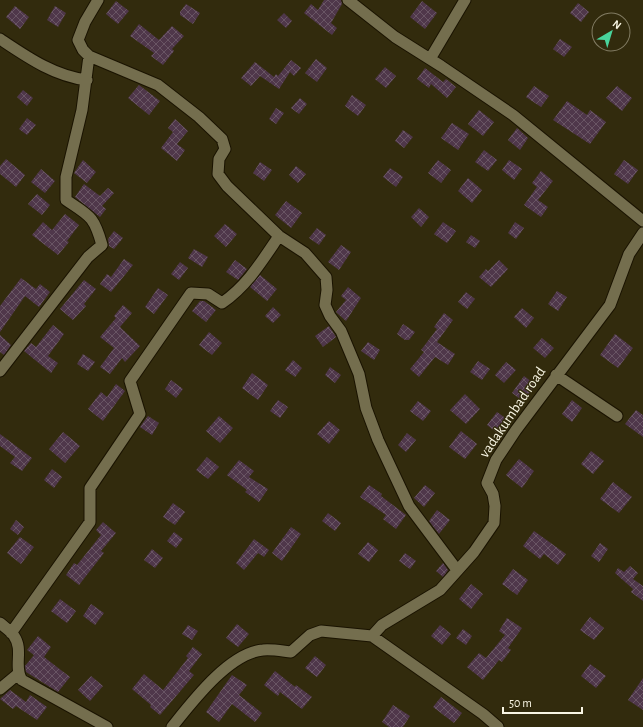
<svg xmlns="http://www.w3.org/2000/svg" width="643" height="727" viewBox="0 0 643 727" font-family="'Alegreya Sans',sans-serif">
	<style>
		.building { fill: url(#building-cross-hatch) }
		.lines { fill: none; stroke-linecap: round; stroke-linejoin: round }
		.minor-casing { stroke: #1a1300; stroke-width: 13 }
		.minor { stroke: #746e4e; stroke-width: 11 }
		.labels { text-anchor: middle; stroke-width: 3; stroke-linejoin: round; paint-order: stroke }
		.street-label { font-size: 15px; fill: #f9f6e4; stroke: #322b0d }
	</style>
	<defs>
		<pattern id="building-cross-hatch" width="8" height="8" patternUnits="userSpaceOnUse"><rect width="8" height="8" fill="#4f374a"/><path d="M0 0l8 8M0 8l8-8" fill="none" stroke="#695564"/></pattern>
	</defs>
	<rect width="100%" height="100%" fill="#322b0d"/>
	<path class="building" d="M324,0H341L342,4L331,23L337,28L332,35L304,13L311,4L318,10Z
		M116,1L129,11L118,24L106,14Z
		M422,1L437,13L425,29L410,17Z
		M578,3L589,12L581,22L570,13Z
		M186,4L200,13L193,24L180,15V12Z
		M15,6L29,17L20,29L6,17Z
		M55,6L66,13L58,27L47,20Z
		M284,13L292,21L286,28L277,20Z
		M139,24L159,40L172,26L184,36L172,49L174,51L163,65L151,56L154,53L130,36Z
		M560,39L572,47L564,57L553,49Z
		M316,59L327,68L317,82L305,73Z
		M291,60L301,68L294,76L290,72L279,89L260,76L251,86L241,78L255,62L274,77L276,74L278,76Z
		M385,67L396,76L386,88L375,79Z
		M425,68L443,82L446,79L456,87L447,98L431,84L429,88L417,79Z
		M139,85L160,101L149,115L128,98Z
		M534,86L549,96L541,107L526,97Z
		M617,86L632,98L622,111L606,98Z
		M23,90L33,98L27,106L17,97Z
		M352,95L366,105L358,116L345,106Z
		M300,98L307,104L299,114L291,108Z
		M567,101L587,115L590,110L606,122L590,144L553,120Z
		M276,108L284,113L276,124L269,119Z
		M479,110L494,122L483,136L468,124Z
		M27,118L36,125L27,135L19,129Z
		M175,119L188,131L177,144L185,150L177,161L161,148L173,132L168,128Z
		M452,123L469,134L458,150L441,138Z
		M517,128L528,138L520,150L508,140Z
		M403,130L413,137L404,148L395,141Z
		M484,150L497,160L488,171L475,162Z
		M6,159L25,175L16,187L0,174V166Z
		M83,160L96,172L87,183L74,173Z
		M438,160L451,170L441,183L428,173Z
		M509,160L522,169L514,180L502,170Z
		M624,160L638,170L628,184L614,174Z
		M260,162L272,170L264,181L253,173Z
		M296,166L306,174L298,183L289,175Z
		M390,168L403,177L396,187L383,177Z
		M41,169L55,181L45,193L31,182Z
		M541,171L553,181L538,200L548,207L541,217L524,205L537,187L532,183Z
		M468,178L482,190L472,203L458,191Z
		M84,184L100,196L108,188L114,193L102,206L106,209L100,217L75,197Z
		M37,194L50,205L42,215L28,204Z
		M286,201L302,213L291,228L275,215Z
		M419,208L429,217L421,227L411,217Z
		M65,214L79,225L67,241L69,242L58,255L32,235L43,222L52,230Z
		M443,222L456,231L447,243L434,234Z
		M515,222L524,228L516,239L508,233Z
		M225,224L237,234L226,247L214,236Z
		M317,228L326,235L319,245L309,238Z
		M114,231L123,238L114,249L109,246L108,239Z
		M471,235L480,241L475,248L466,242Z
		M341,245L351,252L339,270L328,262Z
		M194,249L208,257L202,267L188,258Z
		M124,259L133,265L111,292L100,284L107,274L111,277Z
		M235,260L247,269L238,280L226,272Z
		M499,260L508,269L491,287L479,277L486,269L488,271Z
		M180,262L188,268L179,280L171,274Z
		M260,275L277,289L267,301L250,287Z
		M21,278L36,289L40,284L50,292L39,307L25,296L0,332V306Z
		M84,280L96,289L84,304L86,306L73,320L60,309Z
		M348,287L361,298L346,321L336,312L346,300L341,296Z
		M158,288L168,295L154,314L145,307Z
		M557,291L567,297L558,311L548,304Z
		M466,292L475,299L467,309L458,302Z
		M200,301H204L216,310L206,322L192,311Z
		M123,305L132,313L120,327L140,346L125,362L122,358L110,374L100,367L114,348L100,337L116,318L114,316Z
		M273,307L281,315L273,323L265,316Z
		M522,308L534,318L526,328L514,317Z
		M444,313L453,320L437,342L455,354L448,365L435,357L419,377L410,369L424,352L421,350L437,329L434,327Z
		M403,324L415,332L409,340H405L397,334Z
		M53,325L64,334L48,356L58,363L51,373L24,351L31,343L36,347Z
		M329,326L336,337L323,347L315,336Z
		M209,332L222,343L212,355L199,345Z
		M615,334L633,348L618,368L600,355Z
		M0,335L11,345L4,355L0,352Z
		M542,338L554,348L545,358L533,348Z
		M368,342L380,350L374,360L361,351Z
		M83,354L95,362L88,371L77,364Z
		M293,360L302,368L295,377L285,370Z
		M478,361L490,369L482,380L470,372Z
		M506,362L516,370L504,383L495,375Z
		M330,367L341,375L335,383L325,375Z
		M252,373L268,385L258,400L242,388Z
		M524,376L536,385L523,401L512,393Z
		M171,380L183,389L176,398L165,389Z
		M116,384L125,391L103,421L88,409L101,392L107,397Z
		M465,394L480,409L466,424L450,410Z
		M278,400L288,407L280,418L270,411Z
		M572,400L582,408L572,422L562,414Z
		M418,401L431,411L423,421L410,411Z
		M636,410L643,415V437L625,424Z
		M497,412L511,422L501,436L487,425Z
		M148,416L159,423L152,435L140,427Z
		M219,416L233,428L220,443L206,431Z
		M329,421L340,430L329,444L317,434Z
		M461,431L477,444L465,459L449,447Z
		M63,432L80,446L65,463L49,449Z
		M407,433L416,440L406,452L398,445Z
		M0,434L32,458L22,471L10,463L15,457L0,446Z
		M591,451L604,461L593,474L581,464Z
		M207,457L219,467L208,479L196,470Z
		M519,459L534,471L522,488L506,475Z
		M239,460L254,471L249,477L268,489L259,502L245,492L247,490L227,475Z
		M52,469L62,477L54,488L44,480Z
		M613,482L632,497L619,513L600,499Z
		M369,485L382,494L381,496L406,515L396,529L383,519L386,515L360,497Z
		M425,485L435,493L424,507L414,498Z
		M173,503L185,512L175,525L163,517Z
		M437,510L450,520L439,534L429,521Z
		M328,513L341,523L335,531L322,521Z
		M16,520L24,527L18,535L10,529Z
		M103,522L116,533L101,551L104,553L79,585L66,575L74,563L77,565L101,535L96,530Z
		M291,527L301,534L282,561L272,553Z
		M534,531L566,554L558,565L544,554L540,559L523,546Z
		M174,532L183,539L176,548L167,541Z
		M20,537L34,547L21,564L7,553Z
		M254,539L269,550L264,557L258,553L244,570L236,563Z
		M368,542L378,550L369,562L358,554Z
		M600,543L608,549L599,562L591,556Z
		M152,549L163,558L155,568L144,560Z
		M405,553L416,561L410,569L399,561Z
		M443,563L448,570L443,577L436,571Z
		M630,566L638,573L633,579L643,586V601L631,592L633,589L615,573L618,568L624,572Z
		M513,569L528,580L517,595L502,584Z
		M471,584L483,594L471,609L459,599Z
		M60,599L76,611L67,623L51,611Z
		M91,604L104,613L95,625L83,616Z
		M590,617L604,628L594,640L580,630Z
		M507,618L522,628L508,648L511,650L502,662L499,660L483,680L467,667L479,653L486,658L505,635L499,631Z
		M237,624L249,634L238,647L226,638Z
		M188,625L198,631L192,640L182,634Z
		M440,625L451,634L442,645L431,636Z
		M463,629L472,636L466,645L456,638Z
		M38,636L51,647L44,657L70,677L58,692L26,672L25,666L34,655L27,650Z
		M193,647L202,654L189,671L194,675L160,715L150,707L151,705L132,689L144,674L163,690L188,658L186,656Z
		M315,656L326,665L317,677L305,668Z
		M590,664L606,676L596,688L581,676Z
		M275,671L295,687L296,685L312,697L302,709L280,692L278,696L264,685Z
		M232,675L247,685L239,695L262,713L255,722L232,704L219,722L206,712Z
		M91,676L103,686L90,701L78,690Z
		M643,678V710L628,700Z
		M10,690L26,702L30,695L47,707L37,720L16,706L13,709L0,699Z
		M441,697L462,713L454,723L433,707Z
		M393,705L410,716L403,727H389L382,722Z"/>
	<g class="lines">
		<defs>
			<path id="minor" d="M348,0L395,37L441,66L513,115L643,221
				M0,39C27,57 54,76 87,80
				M89,56L83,50L78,40L85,22L98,0
				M430,59L465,0
				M0,371L88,257L102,245C94,216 90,216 66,200V177L82,110L89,56L158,85L199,117L222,139L225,149L219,159L218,174L227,186L279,236L305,253L326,277L327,290L325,305L330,316L341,331L359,374L366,408L378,440L409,506L457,570
				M556,375L617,416
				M0,623C4,627 11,631 14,636C24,650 13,667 22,680L107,727
				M11,633L90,522V488L140,414L130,381L191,293L208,294L222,303C247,286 262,261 279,236
				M0,689L18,674
				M172,727C192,702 229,653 263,650C271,649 282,651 291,652L310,635L321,631L372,636
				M498,727L483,714L372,636L382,625L440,590L474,552L494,523L495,506L493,494L487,483L496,460L516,430L610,305L629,254L643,233"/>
		</defs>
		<use href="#minor" class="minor-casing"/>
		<use href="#minor" class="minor"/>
	</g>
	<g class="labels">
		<g class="street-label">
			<text transform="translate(512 412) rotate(-56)" y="5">vadakumbad road</text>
		</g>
	</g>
	<g transform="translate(611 32) rotate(38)"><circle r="19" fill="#322b0d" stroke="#827c63"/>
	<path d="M0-3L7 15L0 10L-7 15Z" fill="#49d49c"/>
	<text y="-6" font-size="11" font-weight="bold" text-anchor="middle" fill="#f9f6e4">N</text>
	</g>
	<path d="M503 707v6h79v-6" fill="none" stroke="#f9f6e4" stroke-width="2"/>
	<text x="509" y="707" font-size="12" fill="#f9f6e4" stroke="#322b0d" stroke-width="3" paint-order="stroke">50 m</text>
</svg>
